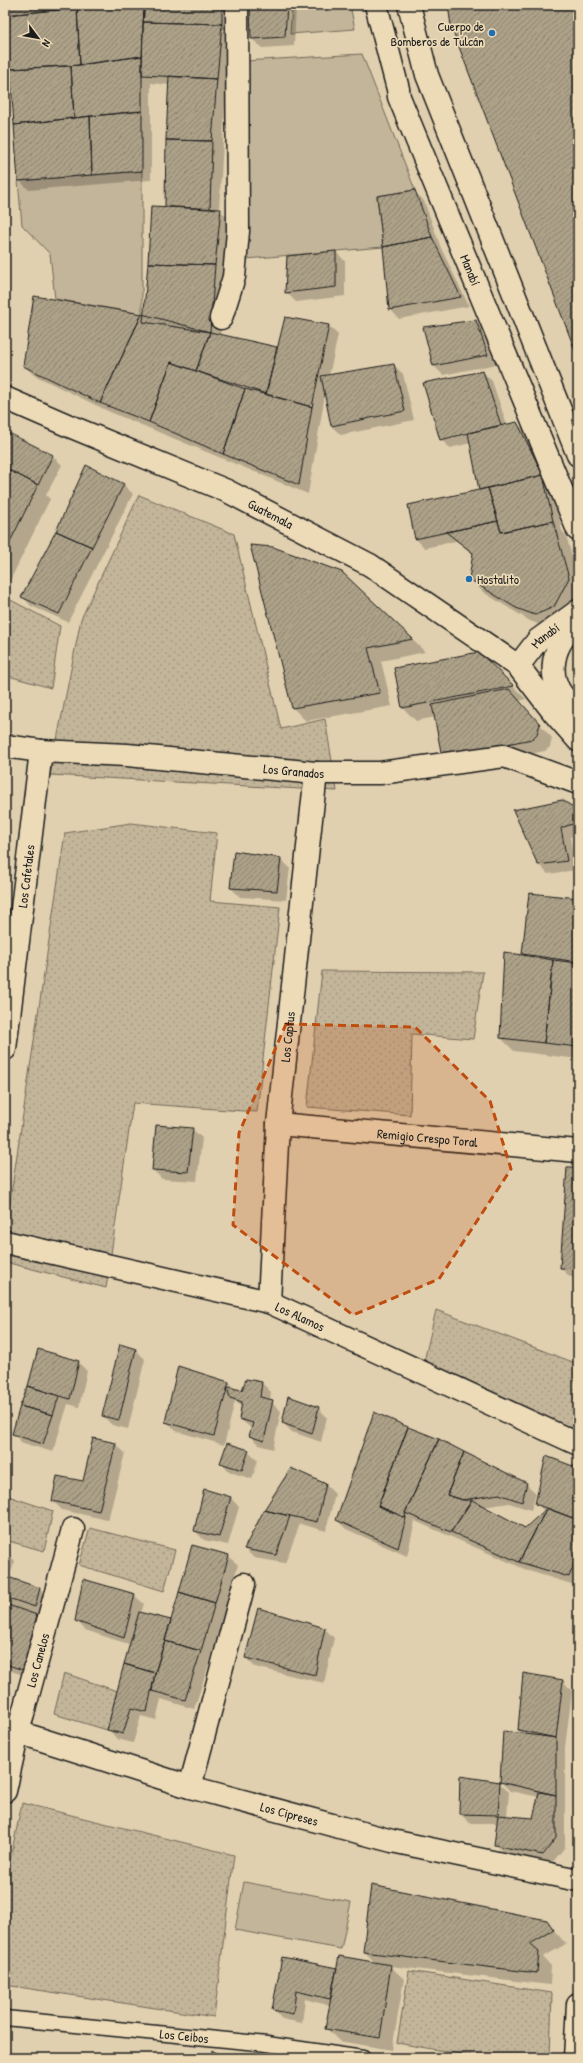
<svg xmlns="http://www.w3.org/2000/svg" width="583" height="2063" viewBox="0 0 583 2063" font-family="'Patrick Hand',sans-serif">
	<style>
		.grass { fill: url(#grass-dots); stroke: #70685a }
		.green { fill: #c3b599; stroke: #70685a }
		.shadow { fill: #0003; fill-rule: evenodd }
		.building { fill: url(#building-hatch); stroke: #1c1c1c }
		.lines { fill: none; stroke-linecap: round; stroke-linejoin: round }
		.service-casing { stroke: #1c1c1c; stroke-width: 17 }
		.minor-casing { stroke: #1c1c1c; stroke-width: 25 }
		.tertiary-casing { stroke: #1c1c1c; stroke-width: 25 }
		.primary-casing { stroke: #1c1c1c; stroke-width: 25 }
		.service { stroke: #eddbb8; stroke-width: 14 }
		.minor { stroke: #eddbb8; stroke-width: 22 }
		.tertiary { stroke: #eddbb8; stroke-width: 22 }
		.primary { stroke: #eddbb8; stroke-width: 22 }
		.marked { fill: #bf4d0f; fill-opacity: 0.2; stroke: #bf4d0f; stroke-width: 3; stroke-dasharray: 8 5; stroke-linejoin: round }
		.poi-dot { fill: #1f6fb2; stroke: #eddbb8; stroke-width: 1.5 }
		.labels { text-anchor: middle; stroke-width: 3.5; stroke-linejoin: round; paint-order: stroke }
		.poi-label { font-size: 13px; fill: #1c1c1c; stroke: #eddbb8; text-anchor: end }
		.street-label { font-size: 13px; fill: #1c1c1c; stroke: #eddbb8 }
	</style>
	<defs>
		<pattern id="grass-dots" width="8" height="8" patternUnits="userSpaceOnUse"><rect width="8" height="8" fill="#c3b599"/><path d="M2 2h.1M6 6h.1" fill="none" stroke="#a79b83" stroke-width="1.8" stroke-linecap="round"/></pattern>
		<pattern id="building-hatch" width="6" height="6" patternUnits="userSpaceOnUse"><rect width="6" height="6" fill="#ada188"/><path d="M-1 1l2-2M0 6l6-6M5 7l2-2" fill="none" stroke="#8c826e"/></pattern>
	</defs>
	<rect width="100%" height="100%" fill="#e0d0af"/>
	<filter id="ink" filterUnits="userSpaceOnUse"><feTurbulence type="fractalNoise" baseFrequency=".025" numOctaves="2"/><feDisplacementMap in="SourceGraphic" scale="8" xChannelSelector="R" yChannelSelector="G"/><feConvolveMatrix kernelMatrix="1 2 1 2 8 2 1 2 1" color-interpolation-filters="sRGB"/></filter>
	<g filter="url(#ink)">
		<path class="grass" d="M139,495L234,534L281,729L325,719L337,791L50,775L81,619Z
			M5,597L60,626L51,688L5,675Z
			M131,823L217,833L210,901L280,907L257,1112L133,1103L106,1288L5,1262V1235L65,833Z
			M322,971L483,972L473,1039L412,1034L410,1115L307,1107Z
			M436,1310L578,1364V1438L422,1370Z
			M5,1495L53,1511L44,1551L5,1540Z
			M90,1528L175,1550L164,1591L79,1565Z
			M64,1673L117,1691L107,1730L54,1714Z
			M22,1803L234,1855L214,2017L5,1985V1884Z
			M409,1971L552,1993L550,2058H484L397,2043Z"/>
		<path class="green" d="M292,5H350L355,29L290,34Z
			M362,54L415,190L377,196L383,247L246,259L245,61Z
			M142,171V314L55,299L50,254L22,225L18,181Z
			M244,1882L351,1902L341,1949L235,1930Z"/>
		<path class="shadow" d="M5,5H86V8L120,5H231L219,210L230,219L220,335L278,348L285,319L329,326L338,335L329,376L394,365L403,374L414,420L341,435L331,426L325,395L308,494L110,412L34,375L24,366L145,315L166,208L169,85L151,83V180L29,190L19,180ZM74,64L75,67L59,68V66ZM233,382L256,390V392L232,385Z
			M251,5H296L294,46L262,48L252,39Z
			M414,191L424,201L441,248L469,306L399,319L390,309Z
			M336,252L345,261V296L296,302L286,292Z
			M476,321L485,330L497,364L443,375L434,366Z
			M483,372L492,381L507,425L517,423L526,432L552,485L562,531L566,535L578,578V599L567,619L548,628L530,621L483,592L470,578L474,555L456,541L425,548L416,539L409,506L480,491L471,443L450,448L441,439Z
			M5,432L53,456L62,465L46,495L50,499L7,587L5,586Z
			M124,485L133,494L68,622L31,606L22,596Z
			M342,572L425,652L381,661L392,706L306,721L293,708Z
			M479,653L526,699L519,701L552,738L550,747L545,751L456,769L435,717L416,721L403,708Z
			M514,811H578V834L570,837L576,870L548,874L539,865Z
			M281,859L290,868L286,900L240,897L231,888Z
			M578,899V1059L514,1051L501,1038L525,956L523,954Z
			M192,1129L202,1138L197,1181L162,1179L153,1170Z
			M578,1168V1277H570L561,1268Z
			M121,1345L136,1350L145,1359L128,1429L112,1425L103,1416Z
			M39,1350L78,1362L87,1371L79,1407L68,1404L53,1452L22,1443L13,1434Z
			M229,1382L236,1390L242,1391L262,1383L271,1392L270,1401L281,1411L273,1449L259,1445L250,1436L252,1429L240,1419L242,1407L235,1401L224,1445L176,1431L166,1421Z
			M318,1408L327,1417L321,1442L292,1432L283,1423Z
			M93,1440L116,1444L125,1453L108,1520L62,1510L53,1501L84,1482Z
			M248,1451L258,1460L252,1479L230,1472L221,1463Z
			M291,1469L326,1485L335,1494L326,1531L300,1524L285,1563L254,1558L245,1549L265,1511Z
			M578,1469V1586L529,1571L415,1521L407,1556L346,1529L337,1520L526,1484L536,1493L531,1510L509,1503L483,1507L525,1529L545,1512L536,1503Z
			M230,1497L239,1507L228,1545L204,1540L195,1531Z
			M5,1550L15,1561L9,1578L40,1589L53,1602L48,1619L36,1615L46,1625L32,1678L5,1669Z
			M229,1556L238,1565L210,1661L194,1709L161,1699L156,1720L141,1716L133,1743L117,1739L108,1729L131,1645L85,1630L76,1620L134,1595L144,1604L141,1613L171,1621Z
			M258,1609L325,1629L334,1638L324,1683L255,1667L246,1658Z
			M563,1681L572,1691L565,1748V1847L552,1863L504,1854L495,1844L498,1823H470L460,1814L499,1783L509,1792L507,1816L534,1819L539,1797L510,1791L501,1782L523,1734L519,1730Z
			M546,1921L566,1944L543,1957L551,1966L550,1985L390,1966L404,1979L392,2050L339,2041L326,2028L330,2006L305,1999L302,2023L282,2019L273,2009L283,1958L338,1969L376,1964L364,1951Z
			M5,2048L11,2053L10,2058H5Z"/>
		<path class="building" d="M5,5H77V8L5,15Z
			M109,5H144L142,56L80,65L77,8Z
			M145,5H222V24L143,22Z
			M250,5H287L285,37L251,39Z
			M448,5H578V358L451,26Z
			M77,8L80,65L10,69L5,15Z
			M143,22L222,24L217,79L142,75Z
			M142,56V111L74,118L71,66Z
			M71,66L74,118L14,125L10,69Z
			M169,76L217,79L212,141L166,140Z
			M142,111V171L92,175L90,116Z
			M90,116L92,175L18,181L14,125Z
			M166,140L212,141L210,209L165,207Z
			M415,190L432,237L383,247L377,196Z
			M151,206L221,209L215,265L148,263Z
			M432,237L461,297L389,310L383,247Z
			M336,251V287L285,293L287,256Z
			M148,263L215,265L210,332L143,322Z
			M34,296L142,314L100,403L23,366Z
			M142,314L210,332L196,371L171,362L149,422L100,403Z
			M285,317L329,325L312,407L266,394Z
			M476,320L488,355L433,366L423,327Z
			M210,332L277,347L266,394L196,371Z
			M171,362L245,389L223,454L149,422Z
			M394,364L405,411L331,426L321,376Z
			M483,371L501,425L440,440L423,383Z
			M245,389L312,407L299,485L223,454Z
			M517,422L543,475L479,490L468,433Z
			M5,431L53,455L38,485L5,468Z
			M86,465L124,484L92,547L56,531Z
			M5,468L38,485L5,552Z
			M543,475L553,521L501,532L488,488Z
			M488,488L498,521L415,539L408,505Z
			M498,521L501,532L553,521L569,578L554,607L535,615L516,608L469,579L473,553L446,532Z
			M56,531L92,547L59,614L21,597Z
			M250,545L273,547L342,572L413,639L368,648L380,693L292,708Z
			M479,652L514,686L402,708L394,668Z
			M509,689L540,724L537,734L532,739L442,757L432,705Z
			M562,800L578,810V822L561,828L567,861L538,865L513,810Z
			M234,851L281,858L277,891L230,888Z
			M529,893L578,898V962L522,954Z
			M504,952L553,960L544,1043L500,1038Z
			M553,960L578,963V1047L544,1043Z
			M156,1125L193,1128L188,1172L152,1170Z
			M567,1167H578V1269L560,1268Z
			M120,1344L136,1349L119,1420L102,1416Z
			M38,1349L79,1361L70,1399L28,1386Z
			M178,1366L229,1382L214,1436L165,1422Z
			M246,1379L262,1382L260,1397L273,1400L264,1441L249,1436L253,1423L239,1419L242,1402L230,1398L227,1387L242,1390Z
			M28,1386L59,1396L53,1415L20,1406Z
			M288,1396L319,1407L312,1434L282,1423Z
			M20,1406L53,1415L43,1444L12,1434Z
			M374,1412L408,1427L378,1506L406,1518L398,1548L336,1520Z
			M408,1427L439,1439L405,1513L406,1518L378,1506Z
			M93,1438L116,1443L99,1511L52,1501L57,1476L83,1481Z
			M439,1439L464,1452L447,1495L463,1500H472L451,1532L405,1513Z
			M227,1443L249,1450L242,1470L220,1463Z
			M464,1452L527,1483L522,1502L499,1494L463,1500L447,1495Z
			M546,1456L578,1468V1520L535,1504Z
			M291,1468L326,1484L317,1522L264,1510Z
			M204,1489L231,1497L219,1537L194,1531Z
			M472,1500L525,1528L547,1508L519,1562L451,1532Z
			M547,1508L578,1520V1554L569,1577L519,1562Z
			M264,1510L290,1516L276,1555L244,1549Z
			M192,1545L229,1555L215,1603L179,1592Z
			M5,1576L40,1588L35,1607L5,1597Z
			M83,1579L135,1594L124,1638L75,1621Z
			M179,1592L215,1603L201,1651L165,1641Z
			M5,1604L37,1615L23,1670L5,1664Z
			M258,1608L325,1628L315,1675L245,1658Z
			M139,1612L171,1620L155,1673L124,1664Z
			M165,1641L201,1651L185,1700L152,1691L155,1673Z
			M124,1664L155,1673L147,1712L131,1708L123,1734L107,1730Z
			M523,1673L563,1680L556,1738L518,1730Z
			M503,1731L556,1738V1795L500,1782Z
			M460,1776L500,1782L498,1815L459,1814Z
			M539,1792L556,1795V1838L543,1855L494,1845L498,1815L533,1818Z
			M371,1885L547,1920L554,1930L530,1944L539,1952L537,1973L363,1952Z
			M339,1956L391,1965L380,2038L325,2029Z
			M282,1957L337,1968L330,1999L296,1991L293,2014L272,2010Z
			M212,2050L224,2058H211Z"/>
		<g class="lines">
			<defs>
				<g id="service">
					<path id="s1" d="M5,2018L267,2044L363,2058"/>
				</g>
				<g id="minor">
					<path d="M221,318L234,277L238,231L237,5"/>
					<path id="s2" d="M5,746L41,751L127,755L316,773H380L504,756L578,783"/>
					<path id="s3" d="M5,1049L41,751"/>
					<path id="s4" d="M278,1124L578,1151"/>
					<path id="s5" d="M5,1242L269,1302L578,1444"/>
					<path id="s6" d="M269,1302L278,1124L316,773"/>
					<path id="s7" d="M5,1728L190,1787L392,1841L578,1880"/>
					<path d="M190,1787L244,1584"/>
					<path id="s8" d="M5,1791L18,1732L73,1529"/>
				</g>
				<g id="tertiary">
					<path id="s9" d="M376,5L398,89L399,97L578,530"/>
					<path d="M409,5L427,75L578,455"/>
					<path id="s10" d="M518,666L538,640L578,611"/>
				</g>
				<g id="primary">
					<path id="s11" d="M5,398L67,425L227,491L370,565L518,666L555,714L578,740"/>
					<path d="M578,625C548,642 543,692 578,707"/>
					<path d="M575,2058L578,2004"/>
				</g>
			</defs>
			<use href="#service" class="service-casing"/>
			<use href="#minor" class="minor-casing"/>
			<use href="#tertiary" class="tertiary-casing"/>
			<use href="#primary" class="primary-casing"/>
			<use href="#service" class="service"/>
			<use href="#minor" class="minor"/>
			<use href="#tertiary" class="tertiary"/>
			<use href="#primary" class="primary"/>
		</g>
	</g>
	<path class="marked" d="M286,1024L415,1027L490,1101L511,1169L439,1279L353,1315L233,1225L239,1133Z"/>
	<g class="poi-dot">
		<circle cx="492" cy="33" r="4"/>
		<circle cx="469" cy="579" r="4"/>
	</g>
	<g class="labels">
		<g class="poi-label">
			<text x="484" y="31">Cuerpo de<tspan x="484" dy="15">Bomberos de Tulcán</tspan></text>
			<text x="477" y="584" text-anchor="start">Hostalito</text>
		</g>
		<g class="street-label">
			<text dy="5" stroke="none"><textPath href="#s9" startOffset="282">Manabí</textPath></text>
			<text dy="5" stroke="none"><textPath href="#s11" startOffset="290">Guatemala</textPath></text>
			<text dy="5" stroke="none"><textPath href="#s10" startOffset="41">Manabí</textPath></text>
			<text dy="5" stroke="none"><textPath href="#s2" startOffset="290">Los Granados</textPath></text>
			<text dy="5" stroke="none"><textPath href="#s3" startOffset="174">Los Cafetales</textPath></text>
			<text dy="5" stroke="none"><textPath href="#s6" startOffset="266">Los Captus</textPath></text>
			<text dy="5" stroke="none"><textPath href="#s4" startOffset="150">Remigio Crespo Toral</textPath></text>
			<text dy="5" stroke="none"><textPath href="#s5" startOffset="305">Los Alamos</textPath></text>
			<text dy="5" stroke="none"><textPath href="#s8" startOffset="135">Los Canelos</textPath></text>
			<text dy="5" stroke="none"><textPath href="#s7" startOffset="297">Los Cipreses</textPath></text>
			<text dy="5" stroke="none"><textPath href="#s1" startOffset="180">Los Ceibos</textPath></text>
		</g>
	</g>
	<rect width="583" height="2063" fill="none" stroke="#eddbb8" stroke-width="20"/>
	<rect x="10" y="10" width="563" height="2043" fill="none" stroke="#1c1c1c" stroke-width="1.5" filter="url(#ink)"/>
	<g transform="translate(38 38) rotate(122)" stroke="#eddbb8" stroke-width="3" paint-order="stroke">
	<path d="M0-3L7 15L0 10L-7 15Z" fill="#1c1c1c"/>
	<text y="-6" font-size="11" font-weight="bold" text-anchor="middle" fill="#1c1c1c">N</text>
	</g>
</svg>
